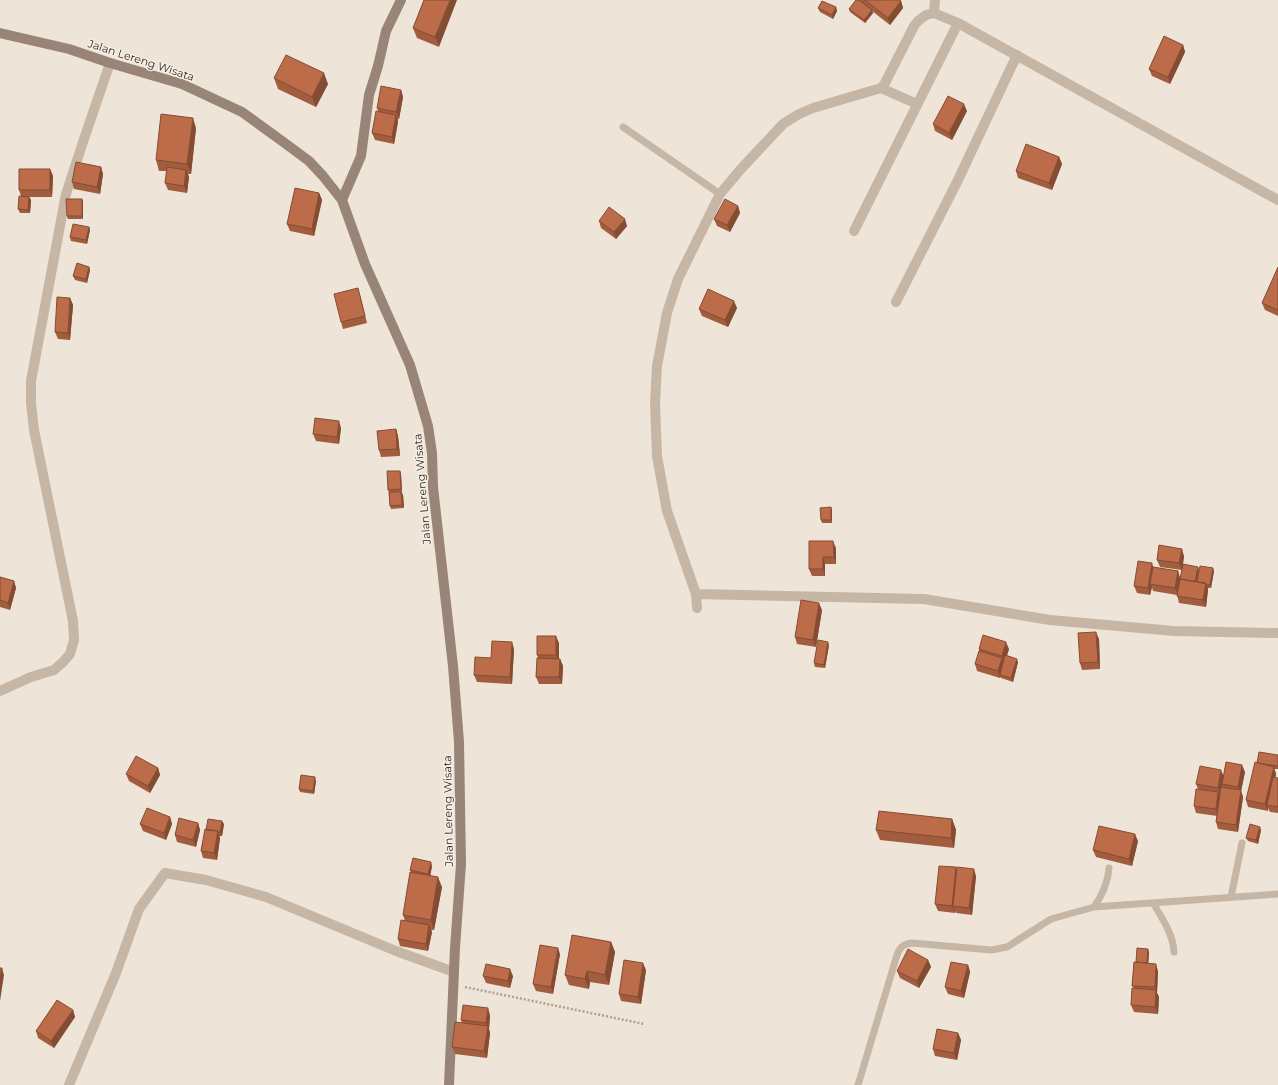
<svg xmlns="http://www.w3.org/2000/svg" width="1278" height="1085" viewBox="0 0 1278 1085" font-family="Montserrat,sans-serif">
	<style>
		.lines { fill: none; stroke-linecap: round; stroke-linejoin: round }
		.path { stroke: #b1a090; stroke-width: 2.5; stroke-dasharray: 2 2; stroke-linecap: butt }
		.lane { stroke: #c5b6a5; stroke-width: 7 }
		.street { stroke: #c5b6a5; stroke-width: 10 }
		.secondary { stroke: #988577; stroke-width: 10 }
		.wall { fill: #a25d3f }
		.shaded-wall { fill: #844c33 }
		.building { fill: #bc6c49; stroke: #844c33 }
		.labels { text-anchor: middle; stroke-width: 3; stroke-linejoin: round; paint-order: stroke }
		.street-label { font-size: 11px; fill: #322a26; stroke: #f7efe4 }
	</style>
	<rect width="100%" height="100%" fill="#eee5d8"/>
	<g class="lines">
		<path class="path" d="M465,987L644,1024"/>
		<path class="lane" d="M623,127L720,194
			M1231,897L1242,843
			M1153,903C1162,918 1173,934 1174,952
			M1094,907C1103,894 1108,883 1109,868
			M858,1085L897,955C900,947 903,944 912,943L991,950L1007,947L1051,919L1094,907L1278,894"/>
		<path class="street" d="M934,13L935,0
			M958,23L1278,200
			M854,231L958,23L934,13L926,15L918,21L914,26L885,83L881,88L917,104
			M896,302L957,182L1017,55
			M696,594L924,599L1050,620L1174,631L1278,633
			M697,608L696,594L667,511L657,456L655,403L657,366L667,313L678,279L720,194L740,170L783,124L799,114L813,108L881,88
			M0,691L31,677L54,670L63,662L70,654L74,640L73,621L34,430L31,403V381L66,194L84,139L110,63
			M69,1085L116,973L139,909L165,873L206,880L266,897L396,951L454,972"/>
		<path class="secondary" d="M0,33L69,49L110,63L182,84L242,112L282,141L309,161L323,176L342,200L365,264L410,365L428,426L432,453L433,487L453,666L459,742L461,864L455,948L449,1085
			M342,200L361,156L369,95L378,66L386,31L401,0"/>
	</g>
	<path class="wall" d="M424,0L439,47L417,38L413,28Z
		M856,0H899L901,1L903,8L890,25L872,11L873,13L865,23L850,12L849,9Z
		M836,7L837,11L833,19L820,12L818,8Z
		M1183,45L1185,52L1170,84L1152,76L1149,69Z
		M274,78L328,84L316,107L278,89Z
		M401,90L403,97L399,119H398V122L394,144L375,140L372,133L378,111L377,108Z
		M967,111L952,140L935,131L933,124Z
		M196,128L191,174H188L189,177L187,193L168,190L165,183L167,171H159L156,160Z
		M1059,157L1062,164L1052,190L1018,178L1016,171Z
		M101,167L103,174L100,194L74,189L72,182Z
		M50,169L53,176L52,197H29L31,200L30,213H20L18,209L21,196L19,190Z
		M319,193L322,200L314,236L290,231L287,224Z
		M82,199L83,202V219H68L67,216Z
		M738,206L740,213L730,232L717,226L714,219Z
		M599,221L627,226L616,239L601,228Z
		M89,227L90,230L87,244L71,241L70,237Z
		M89,267L90,270L87,283L75,280L73,276Z
		M1278,267V316L1265,310L1262,303Z
		M360,295L367,323L343,329L341,322Z
		M70,298L73,305L70,340L58,339L55,332Z
		M737,308L728,327L702,316L699,309Z
		M341,428L339,444L316,441L313,434Z
		M396,429L398,436L400,456L381,457L379,450Z
		M400,471L401,474L402,493L403,495L404,508L391,509L390,506L389,492L388,490Z
		M831,507L832,510V523H822L821,520Z
		M809,541L836,548V564H825V576H812L809,569Z
		M1184,556L1183,564L1199,570L1197,582L1214,571L1211,588H1208V590L1206,607L1179,603L1177,595L1153,591L1152,587L1150,595L1137,593L1134,586L1153,567L1178,571L1180,579L1182,570L1160,567L1157,560Z
		M0,577L14,581L16,588L10,610L0,607Z
		M822,610L816,647L797,644L795,637Z
		M1099,639L1100,669L1082,670L1080,663Z
		M559,643V659H560L563,666L562,684H539L536,677L538,658L537,655Z
		M829,645L825,668L815,667L814,663Z
		M514,649L512,684L477,682L474,675L491,658Z
		M979,649H1009L1007,656L1018,662L1013,682L1001,678L1000,677V678L977,671L975,664L979,651Z
		M1278,755V769H1274L1276,774L1275,778H1278V813L1270,812L1268,808V811L1248,807L1246,800L1257,763Z
		M158,768L160,775L150,793L129,781L126,774Z
		M1245,772L1241,791L1243,797L1238,832L1218,829L1216,822L1217,816L1196,813L1194,806L1198,789L1196,784L1223,777Z
		M316,781L314,794L300,792L299,789Z
		M170,817L172,824L166,840L143,831L140,824Z
		M952,819L956,830L954,848L880,840L876,830Z
		M198,823L200,830L196,847L177,842L175,835Z
		M224,824L222,836H219L220,838L217,860L203,858L201,851L206,830Z
		M1261,830L1258,844L1248,841L1246,838Z
		M1138,841L1132,866L1096,857L1093,850Z
		M432,866L430,876L442,887L434,930H431L432,932L428,951L400,946L398,939L405,921L403,915L411,872L410,870Z
		M957,869L976,876L972,915L956,913L955,911V913L938,911L935,904Z
		M611,942L615,952L609,985L590,982L589,989L569,985L565,975Z
		M1148,949L1149,953L1148,963L1158,971L1157,993L1159,997L1158,1014L1134,1012L1131,1005L1134,988L1132,986L1136,962Z
		M560,954L553,994L536,991L533,984Z
		M928,960L931,967L919,988L900,978L897,971Z
		M968,965L970,972L964,998L948,994L945,987Z
		M646,970L641,1004L621,1001L619,994Z
		M483,976H513L510,988L486,983Z
		M73,1010L75,1017L54,1048L38,1038L36,1031Z
		M490,1015L489,1029L490,1033L487,1058L455,1054L452,1047L462,1023L461,1020Z
		M958,1033L961,1040L957,1060L935,1056L933,1049Z"/>
	<path class="shaded-wall" d="M450,0H457L439,47L435,37Z
		M901,1L903,8L890,25L888,18Z
		M836,7L837,11L833,19L832,15Z
		M872,10L873,13L865,23L864,20Z
		M1183,45L1185,52L1170,84L1168,77Z
		M324,73L328,84L316,107L312,97Z
		M401,90L403,97L399,119L396,112Z
		M964,104L967,111L952,140L949,133Z
		M396,115L398,122L394,144L392,137Z
		M193,118L196,128L191,174L187,164Z
		M1059,157L1062,164L1052,190L1049,183Z
		M101,167L103,174L100,194L97,187Z
		M50,169L53,176L52,197L50,190Z
		M186,170L189,177L187,193L184,186Z
		M319,193L322,200L314,236L312,229Z
		M29,197L31,200L30,213L28,210Z
		M82,199L83,202V219L82,216Z
		M738,206L740,213L730,232L727,225Z
		M625,219L627,226L616,239L614,232Z
		M89,227L90,230L87,244L86,240Z
		M89,267L90,270L87,283L86,279Z
		M70,298L73,305L70,340L68,333Z
		M734,301L737,308L728,327L725,320Z
		M339,421L341,428L339,444L337,437Z
		M396,429L398,436L400,456L397,449Z
		M400,471L401,474L402,493L401,489Z
		M401,492L403,495L404,508L402,505Z
		M831,507L832,510V523L831,520Z
		M833,541L836,548V564L834,557Z
		M1182,549L1184,556L1182,570L1179,563Z
		M823,557L825,564V576L823,569Z
		M1152,563L1154,570L1150,584L1152,587L1150,595L1148,588Z
		M1198,567L1199,570L1196,586L1195,583Z
		M1213,568L1214,571L1211,588L1210,585Z
		M1178,571L1180,578L1178,595L1175,588Z
		M14,581L16,588L10,610L8,603Z
		M1206,583L1208,590L1206,607L1203,600Z
		M819,603L822,610L816,647L813,640Z
		M1096,632L1099,639L1100,669L1098,662Z
		M556,636L559,643V662L556,655Z
		M512,642L514,649L512,684L510,677Z
		M828,642L829,645L825,668L824,665Z
		M1006,642L1009,649L1004,663L1002,656Z
		M1002,658L1004,665L1000,675V678L998,671Z
		M560,659L563,666L562,684L559,677Z
		M1017,659L1018,662L1013,682L1011,678Z
		M1242,765L1245,772L1241,791L1243,797L1238,832L1236,825L1240,794L1238,787Z
		M1274,767L1276,774L1269,805H1267L1268,808V811L1265,804Z
		M158,768L160,775L150,793L148,786Z
		M1221,770L1224,777L1220,795L1218,788Z
		M315,777L316,781L314,794L313,791Z
		M1218,792L1221,799L1218,816L1216,809Z
		M170,817L172,824L166,840L164,833Z
		M952,819L956,830L954,848L951,838Z
		M222,821L224,824L222,836L220,833Z
		M198,823L200,830L196,847L193,840Z
		M1260,827L1261,830L1258,844L1256,840Z
		M218,831L220,838L217,860L214,853Z
		M1135,834L1138,841L1132,866L1129,859Z
		M431,862L432,866L430,877L428,874Z
		M956,867L958,874L953,906L955,911V913L952,906Z
		M974,869L976,876L972,915L969,908Z
		M438,877L442,887L434,930L431,920Z
		M429,925L432,932L428,951L426,944Z
		M611,942L615,952L609,985L605,975Z
		M558,948L560,954L553,994L551,987Z
		M1148,949L1149,953L1148,968L1147,964Z
		M928,960L931,967L919,988L917,981Z
		M643,963L646,970L641,1004L638,997Z
		M1156,964L1158,971L1157,993L1159,997L1158,1014L1155,1007L1156,991L1155,987Z
		M968,965L970,972L964,998L961,991Z
		M2,968L4,975L0,1001V979Z
		M510,969L513,976L510,988L508,981Z
		M587,971L590,982L589,989L585,979Z
		M488,1008L490,1015L489,1029L490,1033L487,1058L484,1051L488,1028L486,1023Z
		M73,1010L75,1017L54,1048L51,1041Z
		M958,1033L961,1040L957,1060L954,1053Z"/>
	<path class="building" d="M424,0H450L435,37L413,28Z
		M856,0H859L872,10L864,20L849,9Z
		M865,0H899L901,1L888,18Z
		M822,1L836,7L832,15L818,8Z
		M1164,36L1183,45L1168,77L1149,69Z
		M286,55L324,73L312,97L274,78Z
		M381,86L401,90L396,112L377,108Z
		M948,96L964,104L949,133L933,124Z
		M376,111L396,115L392,137L372,133Z
		M161,114L193,118L187,164L156,160Z
		M1026,144L1059,157L1049,183L1016,171Z
		M76,162L101,167L97,187L72,182Z
		M167,167L186,170L184,186L165,183Z
		M19,169H50V190H19Z
		M295,188L319,193L312,229L287,224Z
		M19,196L29,197L28,210L18,209Z
		M66,199H82V216H67Z
		M725,199L738,206L727,225L714,219Z
		M609,207L625,219L614,232L599,221Z
		M73,224L89,227L86,240L70,237Z
		M77,263L89,267L86,279L73,276Z
		M1278,267V310L1262,303Z
		M358,288L365,316L341,322L334,294Z
		M708,289L734,301L725,320L699,309Z
		M57,297L70,298L68,333L55,332Z
		M315,418L339,421L337,437L313,434Z
		M396,429L397,449L379,450L377,431Z
		M387,471H400L401,489L388,490Z
		M389,492H401L402,505L390,506Z
		M831,507V520H821L820,508Z
		M809,541H833L834,557H823V569H809Z
		M1159,545L1182,549L1179,563L1157,560Z
		M1138,561L1152,563L1148,588L1134,586Z
		M1183,564L1198,567L1195,582L1180,579Z
		M1200,566L1213,568L1210,585L1197,582Z
		M1153,567L1178,571L1175,588L1150,584Z
		M0,577L14,581L8,603L0,600Z
		M1180,579L1206,583L1203,600L1177,596Z
		M801,600L819,603L813,640L795,637Z
		M1096,632L1098,662L1080,663L1078,633Z
		M983,635L1006,642L1002,656L979,649Z
		M537,636H556V655H537Z
		M818,640L828,642L824,665L814,663Z
		M492,641L512,642L510,677L474,675L475,657L491,658Z
		M979,651L1002,658L998,671L975,664Z
		M1005,655L1017,659L1011,678L1000,675Z
		M537,658L560,659L559,677H536Z
		M1259,752L1278,755V766L1257,763Z
		M136,756L158,768L148,786L126,774Z
		M1226,762L1242,765L1238,787L1222,784Z
		M1255,762L1274,767L1265,804L1246,800Z
		M1200,766L1221,770L1218,788L1196,784Z
		M301,775L315,777L313,791L299,789Z
		M1273,777L1278,778V807L1267,805Z
		M1221,787L1241,790L1236,825L1216,822Z
		M1196,789L1218,792L1216,809L1194,806Z
		M147,808L170,817L164,833L140,824Z
		M879,811L952,819L951,838L876,830Z
		M179,818L198,823L193,840L175,835Z
		M208,819L222,821L220,833L218,832V831L206,830Z
		M1250,824L1260,827L1256,840L1246,838Z
		M1099,826L1135,834L1129,859L1093,850Z
		M205,829L218,831L214,853L201,851Z
		M413,858L431,862L428,874L410,870Z
		M939,866L956,867L952,906L935,904Z
		M957,867L974,869L969,908L953,906Z
		M410,872L438,877L431,920L403,915Z
		M401,920L429,925L426,944L398,939Z
		M572,935L611,942L605,975L587,971L585,979L565,975Z
		M540,945L558,948L551,987L533,984Z
		M1137,948L1148,949L1147,963L1136,962Z
		M908,949L928,960L917,981L897,971Z
		M624,960L643,963L638,997L619,994Z
		M951,962L968,965L961,991L945,987Z
		M1134,962L1156,964L1155,987L1132,986Z
		M486,964L510,969L508,981L483,976Z
		M0,968H2L0,979Z
		M1132,988L1156,990L1155,1007L1131,1005Z
		M57,1000L73,1010L51,1041L36,1031Z
		M463,1005L488,1008L486,1023L461,1020Z
		M455,1022L488,1026L484,1051L452,1047Z
		M937,1029L958,1033L954,1053L933,1049Z"/>
	<g class="labels">
		<g class="street-label">
			<text transform="translate(141 60) rotate(18)" y="4">Jalan Lereng Wisata</text>
			<text transform="translate(422 489) rotate(-95)" y="4">Jalan Lereng Wisata</text>
			<text transform="translate(448 811) rotate(-91)" y="4">Jalan Lereng Wisata</text>
		</g>
	</g>
</svg>
